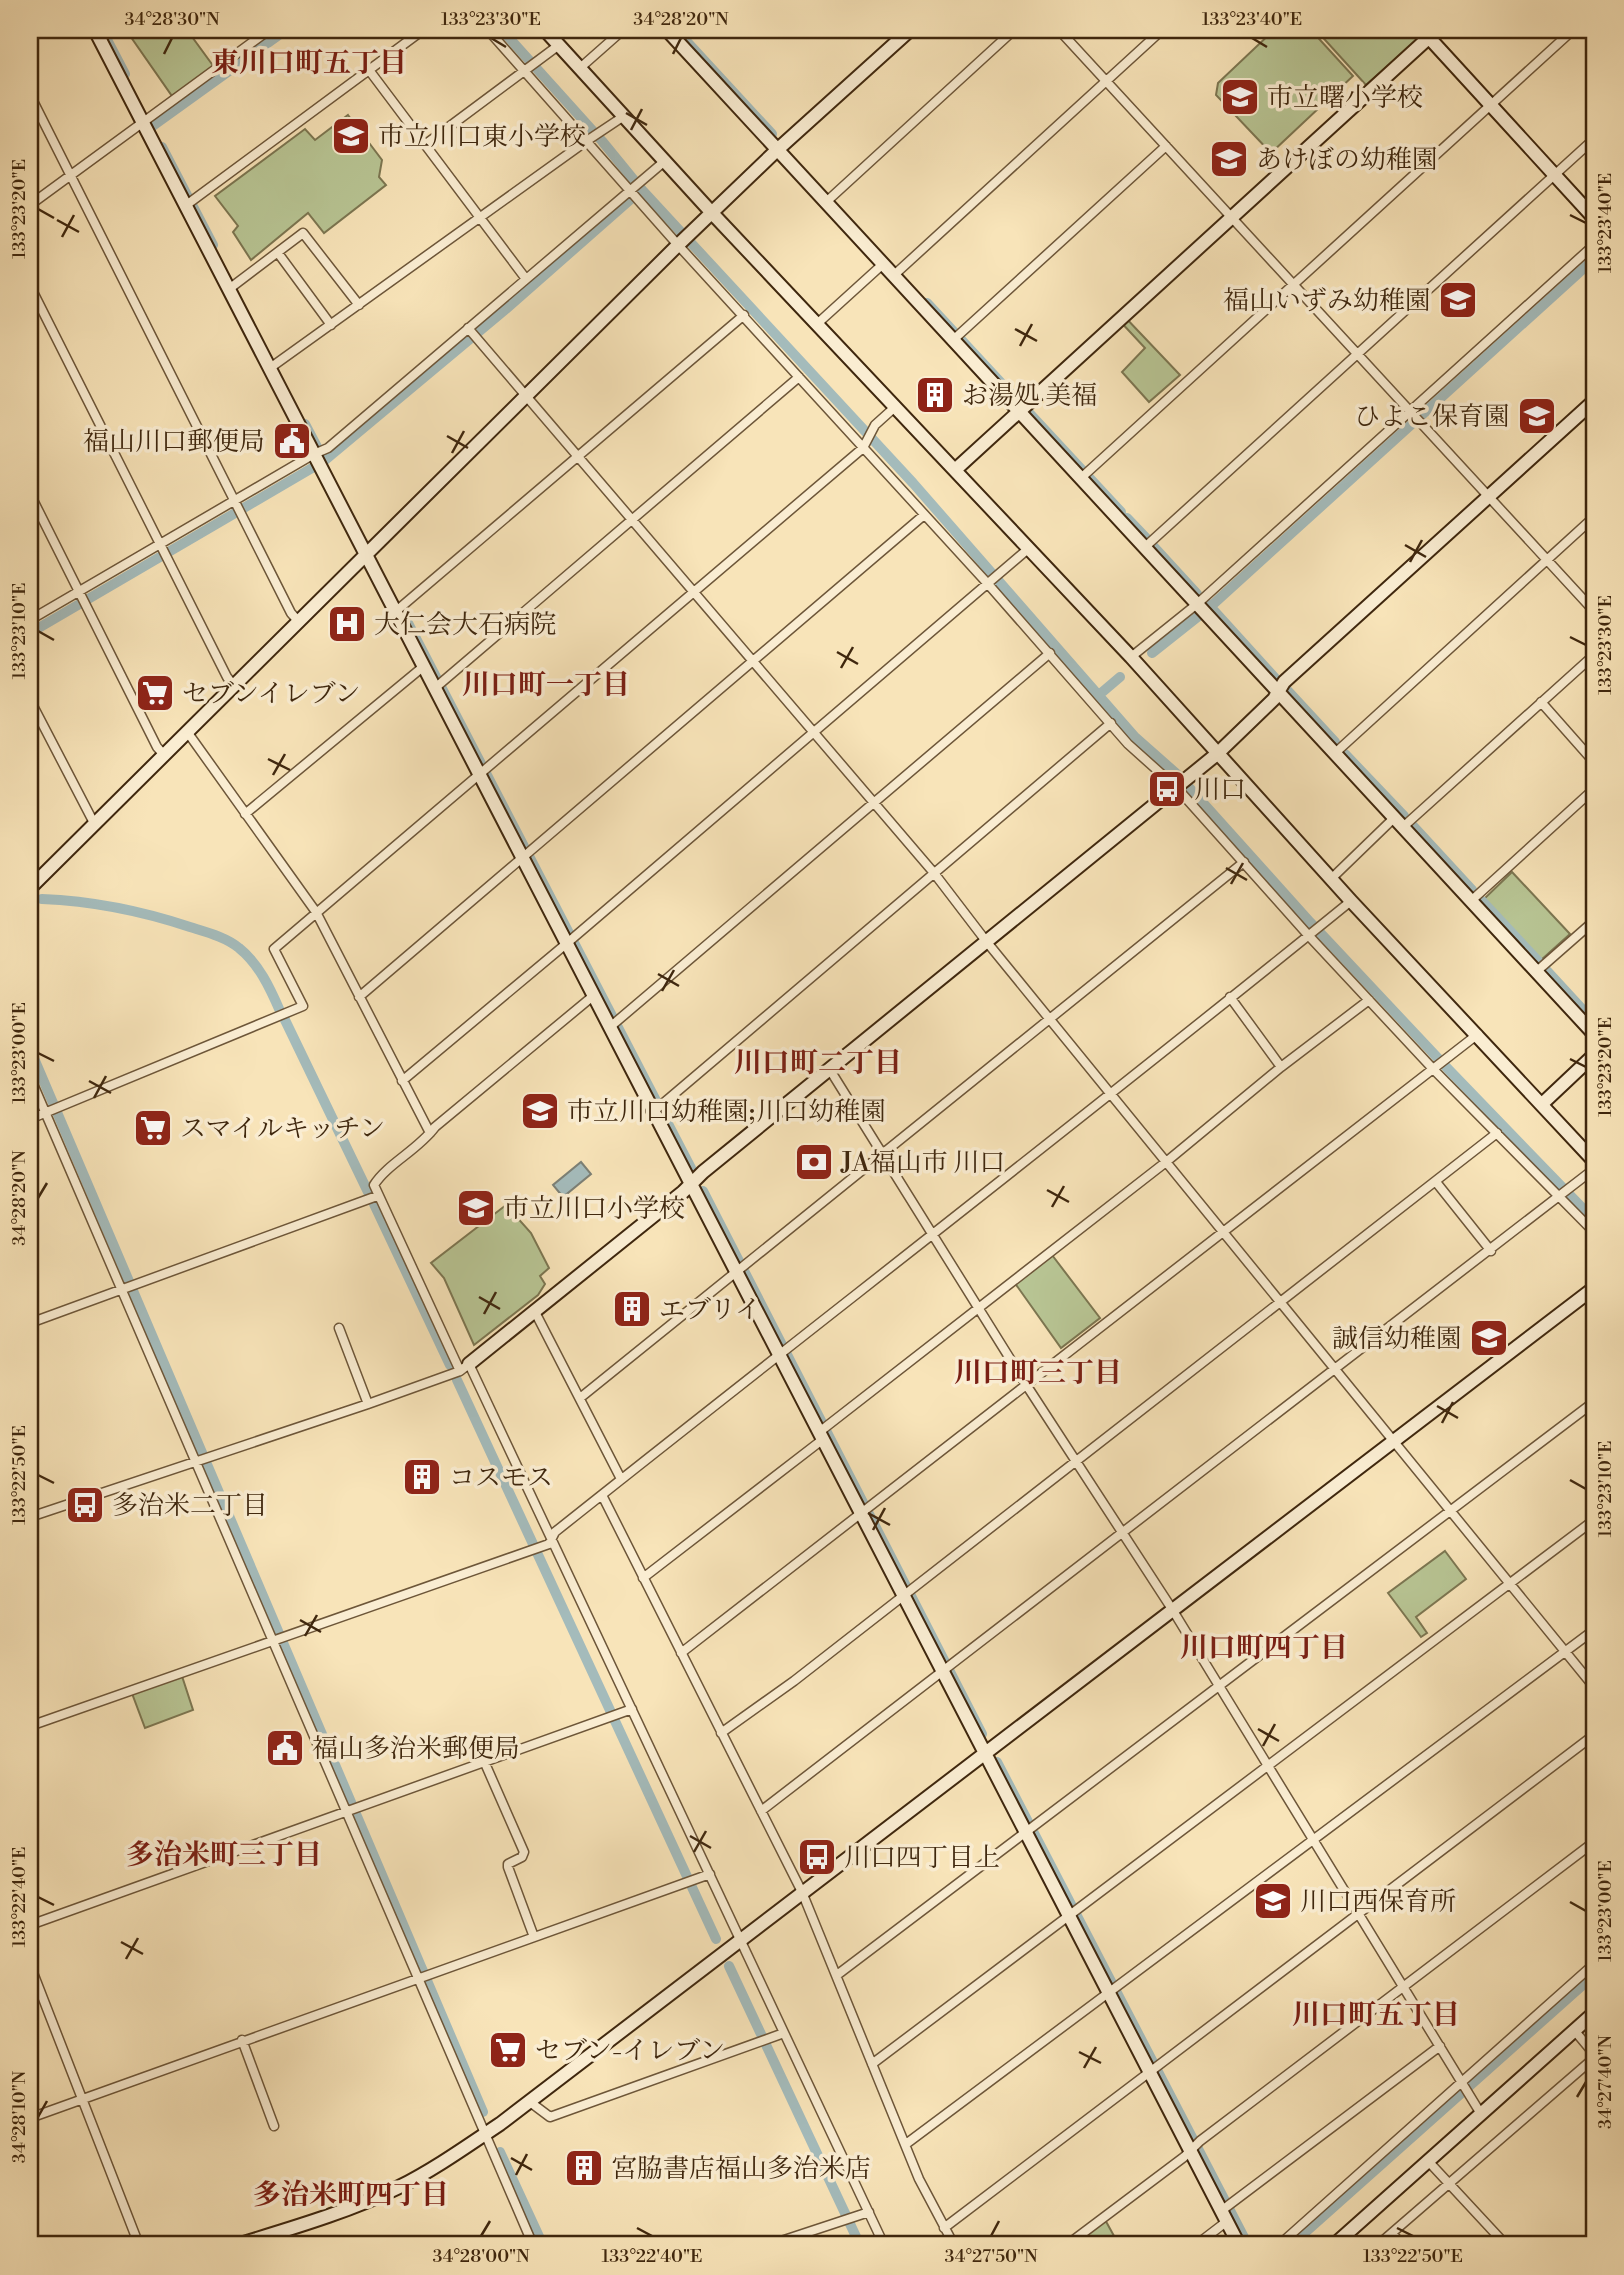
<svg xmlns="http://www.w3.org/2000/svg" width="1624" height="2275" viewBox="0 0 1624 2275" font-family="'Libre Bodoni','Noto Serif JP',serif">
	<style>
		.green { fill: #b8c594; stroke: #7c7651; stroke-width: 2 }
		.water { fill: #a4bbbb; stroke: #7c8076; stroke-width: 2 }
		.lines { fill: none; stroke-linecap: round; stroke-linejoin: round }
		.canal { stroke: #a4bbbb; stroke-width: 10 }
		.river { stroke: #a4bbbb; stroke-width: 18 }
		.street-casing { stroke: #6d5639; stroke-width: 11 }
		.secondary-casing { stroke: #3f270e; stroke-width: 16 }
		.street { stroke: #faedd2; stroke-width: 8 }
		.secondary { stroke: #faedd2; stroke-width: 12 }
		.ticks { fill: none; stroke: #3f270e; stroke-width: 2.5 }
		.labels { text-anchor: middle; stroke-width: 7; stroke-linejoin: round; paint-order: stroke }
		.poi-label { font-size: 26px; fill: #3f270e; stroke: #faedd2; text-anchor: start }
		.neighbourhood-label { font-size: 28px; font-weight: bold; fill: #7a1f14; stroke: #faedd2 }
		.neatline { fill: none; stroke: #3f270e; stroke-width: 2.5 }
		.ticks-label { font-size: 18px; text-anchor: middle; fill: #3f270e }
	</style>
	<rect width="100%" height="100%" fill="#f8e4b9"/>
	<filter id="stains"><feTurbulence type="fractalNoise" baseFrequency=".00286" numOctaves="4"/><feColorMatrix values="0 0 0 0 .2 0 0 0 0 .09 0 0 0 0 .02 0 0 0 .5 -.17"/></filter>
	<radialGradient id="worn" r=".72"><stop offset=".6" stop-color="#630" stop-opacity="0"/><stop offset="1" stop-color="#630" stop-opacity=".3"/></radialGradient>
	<path class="green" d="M126,30H187L214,67L172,96Z
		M1274,30H1311L1353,76L1271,153L1216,95L1218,83Z
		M1316,30H1408L1417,40L1366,85Z
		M348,115L382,160L379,177L386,185L324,233L308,213L251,260L233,232L238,226L215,196L305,129L315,140Z
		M1123,315L1180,375L1149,402L1122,372L1145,348L1118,319Z
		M1512,872L1570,934L1540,961L1484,899Z
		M506,1205L531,1233L549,1268L540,1276L545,1284L538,1295L474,1345L444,1278L431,1263Z
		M1049,1251L1100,1318L1061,1348L1012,1279Z
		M1445,1551L1466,1579L1416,1617L1427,1633L1421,1637L1388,1593Z
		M180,1670L193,1710L145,1728L130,1688Z
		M1103,2216L1119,2245H1078L1074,2237Z"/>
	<path class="water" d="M581,1162L591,1174L563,1197L553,1185Z"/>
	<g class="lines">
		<path class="canal" d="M102,30L125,74
			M502,30L602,141L642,190L913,483L1135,737L1178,775L1310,922L1449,1070L1594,1220
			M676,30L772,134
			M162,147L213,245
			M927,303L1121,512
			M305,424L324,460
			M1127,518L1147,539
			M1153,546L1197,594
			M1208,604L1276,679
			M408,623L691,1168
			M30,633L324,461L506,309L640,191
			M1152,653L1210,607L1594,259
			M1286,689L1335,742
			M1100,694L1120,677
			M1345,754L1404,816
			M1413,826L1472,890
			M42,899C93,901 142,911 190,927C206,932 226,937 239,948C259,964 270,988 280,1011
			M1482,901L1538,961
			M1547,971L1594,1022
			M285,1020L368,1192
			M30,1049L483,2112
			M703,1191L982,1734
			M374,1204L450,1365
			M457,1380L716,1939
			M997,1762L1248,2245
			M729,1966L860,2245
			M500,2152L543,2245
			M1291,2245L1594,1975"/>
		<path class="river" d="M150,123L279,30"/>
		<defs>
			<path id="street" d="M488,30L678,245L988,584L1128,744L1176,787L1309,936L1434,1070L1594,1232
				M1059,30L1594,611
				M100,39L113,30
				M580,68L623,30
				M369,70L526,279
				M30,95L291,613L299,622
				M426,144L559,45
				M825,203L1014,30
				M30,205L269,30
				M185,206L423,30
				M278,253L331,325
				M893,276L1162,30
				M30,286L227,677L234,686
				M229,289L303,233L359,305
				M818,323L883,264
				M468,328L934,873L986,941L1594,1687
				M952,341L1166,146
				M270,368L585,142L624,116
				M1081,478L1573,30
				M30,494L157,747L165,756
				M1145,547L1594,139
				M395,612L744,315
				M30,620L314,454L328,448L666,160
				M1131,657L1197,604L1594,245
				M435,688L799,377
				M30,700L95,825
				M1541,702L1594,762
				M188,733L316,912L430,1133
				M1334,754L1594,517
				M245,814L424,666
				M1403,827L1594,655
				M1332,878L1394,818
				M1472,900L1594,789
				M1537,971L1594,921
				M359,997L924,515
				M1230,997L1281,1067
				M610,1027L1050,653
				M830,1070L1027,1386L1172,1609L1481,2114
				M30,1077L533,2245
				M402,1081L566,944L1028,549
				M653,1112L1111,723
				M30,1119L303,1006L274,949L863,448L875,425L895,407
				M1436,1182L1491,1251
				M534,1310L621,1479
				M30,1323L377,1196
				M339,1328L368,1404
				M460,1371L374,1185C387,1164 418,1150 435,1127L593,996
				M580,1398L1244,862
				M818,1433L1166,1162L1281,1067L1369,1000
				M602,1495L802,1892L919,2179L954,2245
				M30,1517L368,1404L460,1371L469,1364L884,2245
				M643,1578L822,1440
				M681,1653L1478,1034
				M30,1726L549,1544L555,1532C820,1321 1088,1115 1351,901
				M721,1733L794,1681L1497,1133
				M484,1761L524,1852L522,1857L508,1864V1867L534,1937
				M761,1811L1594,1169
				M30,1925L632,1709
				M30,1965L139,2245
				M837,1975L1594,1402
				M1574,2030L1594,2054
				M242,2040L274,2126
				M872,2064L1594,1520
				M530,2102L550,2117L784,2033
				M30,2118L710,1874
				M906,2144L1594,1630
				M1429,2162L1506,2245
				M1221,2211L1440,2046
				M944,2228L1594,1735
				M1392,2233L1402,2245
				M769,2245L869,2212
				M1067,2245L1184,2157L1200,2141L1594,1842
				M1196,2245L1226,2222
				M1279,2245L1594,1964
				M1378,2245L1594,2058"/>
			<path id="secondary" d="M95,30L1239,2245
				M545,30L712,213L1131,657L1351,901L1594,1161
				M667,30L1594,1034
				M1422,30L1594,218
				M955,470L1437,30
				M30,888L678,245L777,150L910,30
				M1542,1104L1594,1055
				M469,1364L683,1192L703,1172L1217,754L1274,699L1284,682L1594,401
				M237,2245C292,2228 348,2212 399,2187C435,2169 467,2146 500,2124L1594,1288
				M1334,2245L1594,2013"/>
		</defs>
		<use href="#street" class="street-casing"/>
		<use href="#secondary" class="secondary-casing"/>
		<use href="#street" class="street"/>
		<use href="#secondary" class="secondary"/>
	</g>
	<path class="ticks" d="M491,38L506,47M1252,38L1267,47M164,54L172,38M673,54L681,38M626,113L647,125M631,130L642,109M38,209L54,218M1570,215L1586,223M57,220L79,232M62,237L74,215M1015,329L1037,341M1020,346L1032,324M447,436L468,448M452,453L464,431M1405,545L1426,557M1410,562L1422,540M38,631L54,640M1570,637L1586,645M837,652L858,664M841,668L853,647M268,759L290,770M273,775L285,754M1226,868L1247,880M1231,884L1243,863M658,974L679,986M662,991L674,970M38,1053L54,1061M1570,1059L1586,1067M89,1081L111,1093M94,1098L106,1076M1047,1190L1069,1202M38,1198L47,1183M1052,1207L1064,1186M479,1297L500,1309M484,1314L496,1292M1437,1406L1458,1418M1442,1423L1453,1402M38,1475L54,1483M1570,1480L1586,1489M868,1513L890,1525M873,1530L885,1508M300,1620L321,1632M305,1636L317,1615M1258,1729L1279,1741M1263,1746L1275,1724M690,1836L711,1848M694,1852L706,1831M38,1897L54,1905M1570,1902L1586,1911M121,1942L143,1954M126,1959L138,1938M1079,2052L1101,2063M1084,2068L1096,2047M1577,2097L1586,2082M38,2117L47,2101M511,2158L532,2170M516,2175L527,2154M637,2228L652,2236M1397,2228L1413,2236M481,2236L490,2221M991,2236L999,2221"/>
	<defs>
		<symbol id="school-square" viewBox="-11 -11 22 22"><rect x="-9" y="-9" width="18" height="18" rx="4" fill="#8f2418" stroke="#faedd2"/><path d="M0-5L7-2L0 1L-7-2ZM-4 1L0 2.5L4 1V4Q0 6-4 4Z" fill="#fff"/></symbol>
		<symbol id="building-square" viewBox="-11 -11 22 22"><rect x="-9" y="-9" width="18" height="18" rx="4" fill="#8f2418" stroke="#faedd2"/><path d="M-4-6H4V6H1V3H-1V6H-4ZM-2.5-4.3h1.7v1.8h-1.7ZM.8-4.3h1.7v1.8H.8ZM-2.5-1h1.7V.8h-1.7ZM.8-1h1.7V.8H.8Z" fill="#fff"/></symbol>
		<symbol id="civic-square" viewBox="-11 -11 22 22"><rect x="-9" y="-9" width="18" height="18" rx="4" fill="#8f2418" stroke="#faedd2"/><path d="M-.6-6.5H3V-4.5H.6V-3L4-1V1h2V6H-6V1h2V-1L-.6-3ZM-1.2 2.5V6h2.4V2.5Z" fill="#fff"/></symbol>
		<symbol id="hospital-square" viewBox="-11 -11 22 22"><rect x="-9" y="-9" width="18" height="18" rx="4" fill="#8f2418" stroke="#faedd2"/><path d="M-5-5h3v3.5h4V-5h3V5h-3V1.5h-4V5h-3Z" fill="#fff"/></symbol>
		<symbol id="supermarket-square" viewBox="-11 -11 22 22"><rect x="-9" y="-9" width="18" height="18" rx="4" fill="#8f2418" stroke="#faedd2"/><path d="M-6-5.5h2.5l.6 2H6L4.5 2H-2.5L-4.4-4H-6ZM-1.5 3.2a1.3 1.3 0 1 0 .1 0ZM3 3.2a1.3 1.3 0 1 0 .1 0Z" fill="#fff"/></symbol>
		<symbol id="bus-square" viewBox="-11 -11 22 22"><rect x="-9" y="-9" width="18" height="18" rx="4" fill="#8f2418" stroke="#faedd2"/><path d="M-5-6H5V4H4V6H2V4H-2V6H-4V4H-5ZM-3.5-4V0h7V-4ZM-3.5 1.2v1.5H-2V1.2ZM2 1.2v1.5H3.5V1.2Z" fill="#fff"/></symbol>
		<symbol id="bank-square" viewBox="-11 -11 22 22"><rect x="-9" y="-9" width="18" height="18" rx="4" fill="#8f2418" stroke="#faedd2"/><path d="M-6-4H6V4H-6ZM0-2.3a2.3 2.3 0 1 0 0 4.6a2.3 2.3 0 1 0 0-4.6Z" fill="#fff"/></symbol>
	</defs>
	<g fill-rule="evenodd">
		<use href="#school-square" x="1218" y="75" width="44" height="44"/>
		<use href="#school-square" x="329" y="114" width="44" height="44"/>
		<use href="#school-square" x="1207" y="137" width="44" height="44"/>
		<use href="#school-square" x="1436" y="278" width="44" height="44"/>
		<use href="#building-square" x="913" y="373" width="44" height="44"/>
		<use href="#school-square" x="1515" y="394" width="44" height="44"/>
		<use href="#civic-square" x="270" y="419" width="44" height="44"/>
		<use href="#hospital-square" x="325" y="602" width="44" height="44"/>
		<use href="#supermarket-square" x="133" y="671" width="44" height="44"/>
		<use href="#bus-square" x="1145" y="767" width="44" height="44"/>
		<use href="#school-square" x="518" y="1089" width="44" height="44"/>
		<use href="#supermarket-square" x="131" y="1106" width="44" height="44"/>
		<use href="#bank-square" x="792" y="1140" width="44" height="44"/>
		<use href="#school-square" x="454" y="1186" width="44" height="44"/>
		<use href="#building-square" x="610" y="1287" width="44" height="44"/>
		<use href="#school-square" x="1467" y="1316" width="44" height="44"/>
		<use href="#building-square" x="400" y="1455" width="44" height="44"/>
		<use href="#bus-square" x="63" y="1483" width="44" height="44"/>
		<use href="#civic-square" x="263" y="1726" width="44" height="44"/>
		<use href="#bus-square" x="795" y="1835" width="44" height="44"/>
		<use href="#school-square" x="1251" y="1879" width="44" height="44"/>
		<use href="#supermarket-square" x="486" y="2028" width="44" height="44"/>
		<use href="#building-square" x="562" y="2146" width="44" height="44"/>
	</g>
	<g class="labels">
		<g class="poi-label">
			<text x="1267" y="106">市立曙小学校</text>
			<text x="378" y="145">市立川口東小学校</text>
			<text x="1256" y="168">あけぼの幼稚園</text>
			<text x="1431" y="309" text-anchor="end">福山いずみ幼稚園</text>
			<text x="962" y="404">お湯処 美福</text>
			<text x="1510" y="425" text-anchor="end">ひよこ保育園</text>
			<text x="265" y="450" text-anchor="end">福山川口郵便局</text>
			<text x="374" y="633">大仁会大石病院</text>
			<text x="182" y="702">セブンイレブン</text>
			<text x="1194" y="798">川口</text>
			<text x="567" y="1120">市立川口幼稚園;川口幼稚園</text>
			<text x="180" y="1137">スマイルキッチン</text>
			<text x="841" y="1171">JA福山市 川口</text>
			<text x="503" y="1217">市立川口小学校</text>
			<text x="659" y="1318">エブリイ</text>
			<text x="1462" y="1347" text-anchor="end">誠信幼稚園</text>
			<text x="449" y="1486">コスモス</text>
			<text x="112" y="1514">多治米二丁目</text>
			<text x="312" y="1757">福山多治米郵便局</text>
			<text x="844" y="1866">川口四丁目上</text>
			<text x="1300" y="1910">川口西保育所</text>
			<text x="535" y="2059">セブン-イレブン</text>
			<text x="611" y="2177">宮脇書店福山多治米店</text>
		</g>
		<g class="neighbourhood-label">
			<text x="309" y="72">東川口町五丁目</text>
			<text x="546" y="694">川口町一丁目</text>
			<text x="818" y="1072">川口町二丁目</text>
			<text x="1038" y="1382">川口町三丁目</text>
			<text x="1264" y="1657">川口町四丁目</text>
			<text x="224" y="1864">多治米町三丁目</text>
			<text x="1376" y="2024">川口町五丁目</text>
			<text x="351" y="2204">多治米町四丁目</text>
		</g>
	</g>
	<rect width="1624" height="2275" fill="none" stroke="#f8e4b9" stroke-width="77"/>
	<rect x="38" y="38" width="1548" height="2198" class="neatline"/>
	<g class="ticks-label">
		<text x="172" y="25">34°28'30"N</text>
		<text x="491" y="25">133°23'30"E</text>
		<text x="681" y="25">34°28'20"N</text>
		<text x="1252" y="25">133°23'40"E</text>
		<text transform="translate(19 209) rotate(-90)" y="6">133°23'20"E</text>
		<text transform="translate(1605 223) rotate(-90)" y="6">133°23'40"E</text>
		<text transform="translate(19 631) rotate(-90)" y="6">133°23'10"E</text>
		<text transform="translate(1605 645) rotate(-90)" y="6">133°23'30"E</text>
		<text transform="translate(19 1053) rotate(-90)" y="6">133°23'00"E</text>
		<text transform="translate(1605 1067) rotate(-90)" y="6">133°23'20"E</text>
		<text transform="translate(19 1198) rotate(-90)" y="6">34°28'20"N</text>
		<text transform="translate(19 1475) rotate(-90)" y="6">133°22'50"E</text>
		<text transform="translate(1605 1489) rotate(-90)" y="6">133°23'10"E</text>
		<text transform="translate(19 1897) rotate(-90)" y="6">133°22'40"E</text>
		<text transform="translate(1605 1911) rotate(-90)" y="6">133°23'00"E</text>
		<text transform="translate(1605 2082) rotate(-90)" y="6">34°27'40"N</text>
		<text transform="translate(19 2117) rotate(-90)" y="6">34°28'10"N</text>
		<text x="481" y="2262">34°28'00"N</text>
		<text x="652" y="2262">133°22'40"E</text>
		<text x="991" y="2262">34°27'50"N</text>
		<text x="1413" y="2262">133°22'50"E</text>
	</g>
	<rect width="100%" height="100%" filter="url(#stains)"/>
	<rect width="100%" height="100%" fill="url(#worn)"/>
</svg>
